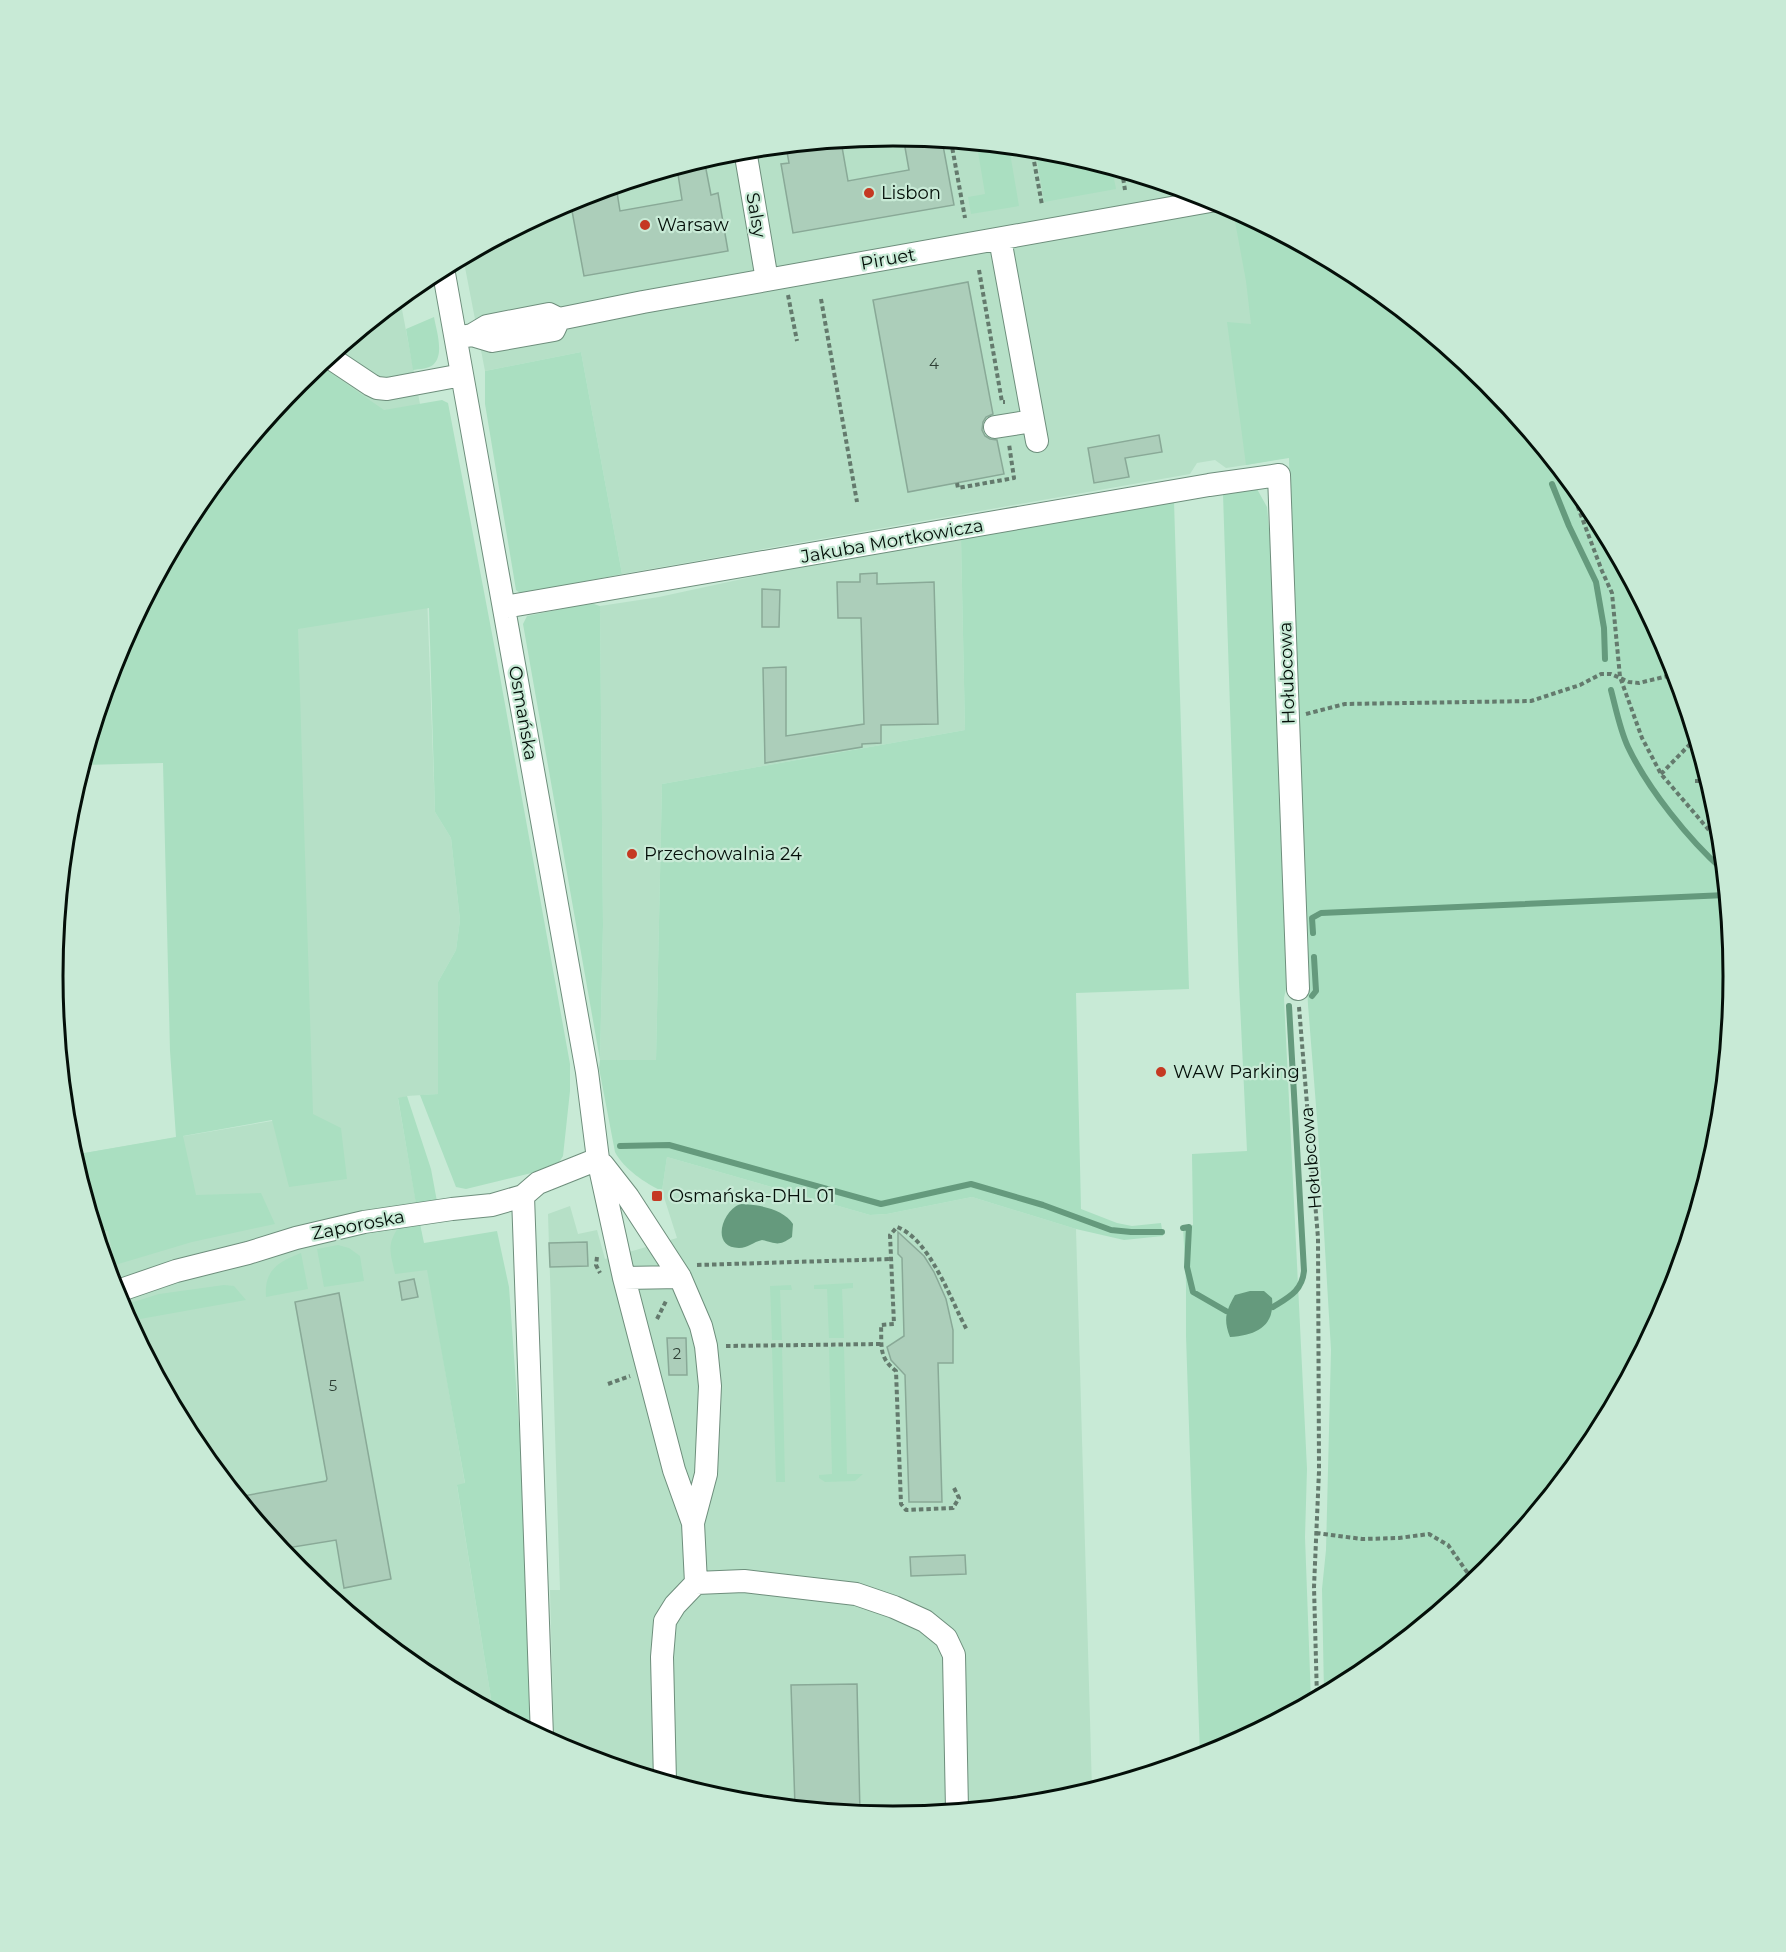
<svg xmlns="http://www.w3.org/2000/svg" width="1786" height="1952" viewBox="0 0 1786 1952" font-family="Montserrat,sans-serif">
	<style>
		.built { fill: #b6e0c7 }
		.green { fill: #aadfc1 }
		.water { fill: #659a7d }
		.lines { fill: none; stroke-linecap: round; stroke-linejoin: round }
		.stream { stroke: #659a7d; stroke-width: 6 }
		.building { fill: #acceba; stroke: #89a997; stroke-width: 1.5 }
		.minor-casing { stroke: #6e8e7c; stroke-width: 24 }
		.path { stroke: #647a6d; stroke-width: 4; stroke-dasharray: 4.5 3; stroke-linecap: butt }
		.minor { stroke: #fff; stroke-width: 22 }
		.poi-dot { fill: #c53922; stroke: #c8ead6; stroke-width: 2 }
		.labels { text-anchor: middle; stroke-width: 4.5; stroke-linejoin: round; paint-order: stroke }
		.number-label { font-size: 15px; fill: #2e3f35 }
		.poi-label { font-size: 18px; fill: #040f09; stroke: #c8ead6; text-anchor: start }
		.street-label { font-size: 18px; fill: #040f09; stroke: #c8ead6 }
		.rim { fill: none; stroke: #040f09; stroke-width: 3 }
	</style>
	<rect width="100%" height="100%" fill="#c8ead6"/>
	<path class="built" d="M893,136L1057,152L1215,200L1360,277L1488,382L1516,416L1246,465L1226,468L1215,460L1197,463L1190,474L622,574L581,352L485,371L463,257L572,199L729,152Z
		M400,299L420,404L435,812L451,838L460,920L456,950L438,982V1094L407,1096L398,1099L465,1484L457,1486L493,1711L426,1675L298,1570L194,1443L116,1297L73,1155L313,1114L117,654L194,509L299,381Z
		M961,539L965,730L662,784L656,1060H600L603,925L600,606L659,597L798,567Z
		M667,1157L870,1215L887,1214L972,1197L1076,1229L1092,1790L1057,1800L893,1816L729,1800L571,1752L554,1743L550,1590H560L548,1214L570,1206L578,1234L597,1230L605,1259L677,1238L662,1191Z"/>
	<path class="green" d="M959,142L1009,147L1019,206L971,214L968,197L985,194L977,146L960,149Z
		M1050,151L1112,168L1116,189L1044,202L1036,153Z
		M1243,214L1360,277L1488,382L1592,509L1670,655L1717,812L1733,976L1717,1140L1669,1298L1592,1443L1487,1571L1360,1675L1324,1694L1322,1589L1326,1550L1331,1350L1318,1131L1308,1005L1303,906L1291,569L1289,458L1246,465L1227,322L1251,324L1246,281L1234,216Z
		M434,317C436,329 445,355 433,365C428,369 419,369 413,370L406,329Z
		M581,352L622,574L521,594L516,590L485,404V371Z
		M319,365L384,410L442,400L448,403L497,660L570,1064V1091L563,1156L556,1167L466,1189L456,1187L420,1095L438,1094V982L456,950L460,920L451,838L435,812L429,608L298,629L313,1114L341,1128L347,1179L289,1187L272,1120L183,1136L196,1195L261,1193L275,1224L192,1242L115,1265L108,1231H96L73,1155L176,1137L170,1051L163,763L83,765L117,654L194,509L299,381Z
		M1257,489L1267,507L1276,604L1288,918L1285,962L1288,980L1284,998L1307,1469L1305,1537L1311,1701L1214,1753L1200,1757L1186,1336V1283L1183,1227L1193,1225L1192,1154L1247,1151L1239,983L1223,494Z
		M1174,501L1189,989L1076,993L1081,1209L1117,1223L1132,1226L1161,1223L1163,1236L1124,1240L1076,1229L972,1197L887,1214L870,1215L667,1157L662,1191C645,1183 624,1169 615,1152L599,1068L600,1060L523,624L527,616L591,603L600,606L603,925L600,1060H656L662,784L965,730L961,539Z
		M407,1096L431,1169L438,1207L417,1210L398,1098Z
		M420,1224L424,1243L497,1231L509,1287L532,1605L538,1734L493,1711L457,1485L465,1483L427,1270L395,1274C391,1254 386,1246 398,1228Z
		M338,1245L349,1248L360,1256L364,1281L324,1287L317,1249Z
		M301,1253L308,1289L266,1297C264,1270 278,1262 301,1253Z
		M853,1283V1288L842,1289L844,1338H829L827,1289H814V1285Z
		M224,1285L234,1286L246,1300L129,1321L121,1306L159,1294Z
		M791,1285L792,1290H780L782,1340H772L770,1286Z
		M829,1347H844L847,1474H863L855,1481L825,1482L819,1478V1475L832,1474Z
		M772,1348H782L785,1482H776Z"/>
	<path class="water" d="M740,1204C757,1204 784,1209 793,1224L792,1237C778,1247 776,1243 762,1240C753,1242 748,1248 739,1248C711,1248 721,1212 740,1204Z
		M1250,1291H1264L1272,1298C1275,1326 1257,1335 1230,1337C1223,1319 1226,1311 1235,1295Z"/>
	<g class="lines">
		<path class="stream" d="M1552,484L1569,526L1596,582L1604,628L1605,659
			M1611,690C1616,709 1620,730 1628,747C1648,789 1689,840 1723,870
			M1313,933L1312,918L1321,913L1726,895
			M1312,996L1316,991L1314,957
			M620,1146L669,1145L881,1204L971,1184L1043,1205L1111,1230L1131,1232H1162
			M1183,1228L1189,1227L1187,1267L1193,1292L1226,1311
			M1273,1307C1289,1297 1302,1291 1304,1271L1289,1006"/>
	</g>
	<path class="building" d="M903,136L942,140L954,205L793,233L781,164L789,163L786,146L841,141L848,181L909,170Z
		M704,159L711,195L718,193L728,251L584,276L570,200L616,186L620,211L682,200L677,168Z
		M968,282L993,414L986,417L983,422L982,430L985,436L990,439L997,440L1004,474L908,492L873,300Z
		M1159,435L1162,452L1125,458L1129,477L1094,483L1088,448Z
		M877,573V584L934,582L938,724L881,725V743L862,744V747L765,763L763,668L786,667V736L864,724L861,618H838L837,582H860V574Z
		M762,589L780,590L779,627H762Z
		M898,1232L924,1256L934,1272L946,1299L953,1330V1363H938L942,1502H909L905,1375L891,1360L887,1347L904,1336L902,1258L898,1254Z
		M587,1242L588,1266L550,1267L549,1243Z
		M414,1279L418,1297L402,1300L399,1282Z
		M339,1293L391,1579L344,1588L336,1540L281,1549L238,1497L326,1481L327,1479L295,1302Z
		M667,1338H686L687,1375H669Z
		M965,1555L966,1574L911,1576L910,1557Z
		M857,1684L860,1813L795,1807L791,1685Z"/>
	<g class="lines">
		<defs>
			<path id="minor" d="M745,150L767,280
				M1000,239L1037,441
				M443,268L587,1072L598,1159L624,1278L674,1470L693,1523L696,1583L675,1605L665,1621L662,1657L665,1781
				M472,335L492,341L554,330L559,319
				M456,338L472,335L487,326L549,314L559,319L643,302L1216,200
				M329,357L371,385L377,388L387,389L462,375
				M995,427L1033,421
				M504,607L1209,485L1279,475L1298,989
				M603,1165L628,1197L680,1277L701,1326L706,1346L710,1386L706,1474L693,1523
				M523,1196L542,1737
				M624,1278L680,1277
				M115,1292L176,1271L248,1253L296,1238L364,1222L452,1209L492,1205L523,1196L538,1183L598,1159
				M696,1583L744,1581L856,1594L894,1607L925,1621L946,1638L954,1655L957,1810"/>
		</defs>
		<use href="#minor" class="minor-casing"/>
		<path class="path" d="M951,141L965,218
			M1035,150H1032L1042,205
			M1122,171L1125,190
			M979,270L1002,402H1005
			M788,295L797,341
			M821,299L857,502
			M1567,478L1602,571L1612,593L1620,677L1642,738L1661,774L1720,843
			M957,483L958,488L1014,478L1009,444
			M1306,714L1345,704L1531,701L1580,685L1601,674H1611L1629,682L1639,683L1676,674
			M1661,774L1695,739
			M1695,781H1708
			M1299,1007L1318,1238L1319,1471L1314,1587L1317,1698
			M597,1257L596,1265L600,1273
			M697,1265L891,1259
			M657,1319L667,1299
			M726,1346L882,1344
			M608,1384L630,1376
			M954,1488L959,1498L953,1508L906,1510L901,1504L896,1371C878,1357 882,1346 881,1325L894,1324L890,1235L897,1227C930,1239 951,1301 967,1330
			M1316,1533L1362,1539L1399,1538L1429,1534L1448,1545L1474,1582"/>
		<use href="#minor" class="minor"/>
	</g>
	<g class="poi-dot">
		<circle cx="869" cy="193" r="6"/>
		<circle cx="645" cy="225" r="6"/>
		<circle cx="632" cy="854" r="6"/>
		<circle cx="1161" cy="1072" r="6"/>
		<rect x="651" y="1190" width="12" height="12" rx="3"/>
	</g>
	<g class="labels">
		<g class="number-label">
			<text x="934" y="369">4</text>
			<text x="677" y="1359">2</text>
			<text x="333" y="1391">5</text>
		</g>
		<g class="poi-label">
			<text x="881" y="199">Lisbon</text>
			<text x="657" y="231">Warsaw</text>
			<text x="644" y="860">Przechowalnia 24</text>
			<text x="1173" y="1078">WAW Parking</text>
			<text x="669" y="1202">Osmańska-DHL 01</text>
		</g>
		<g class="street-label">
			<text transform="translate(756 215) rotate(80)" y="6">Salsy</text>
			<text transform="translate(888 259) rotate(-10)" y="6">Piruet</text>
			<text transform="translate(892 541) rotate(-10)" y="6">Jakuba Mortkowicza</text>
			<text transform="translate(1287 673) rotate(-92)" y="6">Hołubcowa</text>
			<text transform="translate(523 713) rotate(80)" y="6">Osmańska</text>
			<text transform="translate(1311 1158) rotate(-95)" y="6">Hołubcowa</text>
			<text transform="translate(358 1225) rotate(-11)" y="6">Zaporoska</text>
		</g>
	</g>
	<path d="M0 0H1786V1952H0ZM63 976a830 830 0 1 1 1660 0a830 830 0 1 1-1660 0Z" fill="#c8ead6" fill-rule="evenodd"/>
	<path class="rim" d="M63 976a830 830 0 1 1 1660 0a830 830 0 1 1-1660 0Z"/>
</svg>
